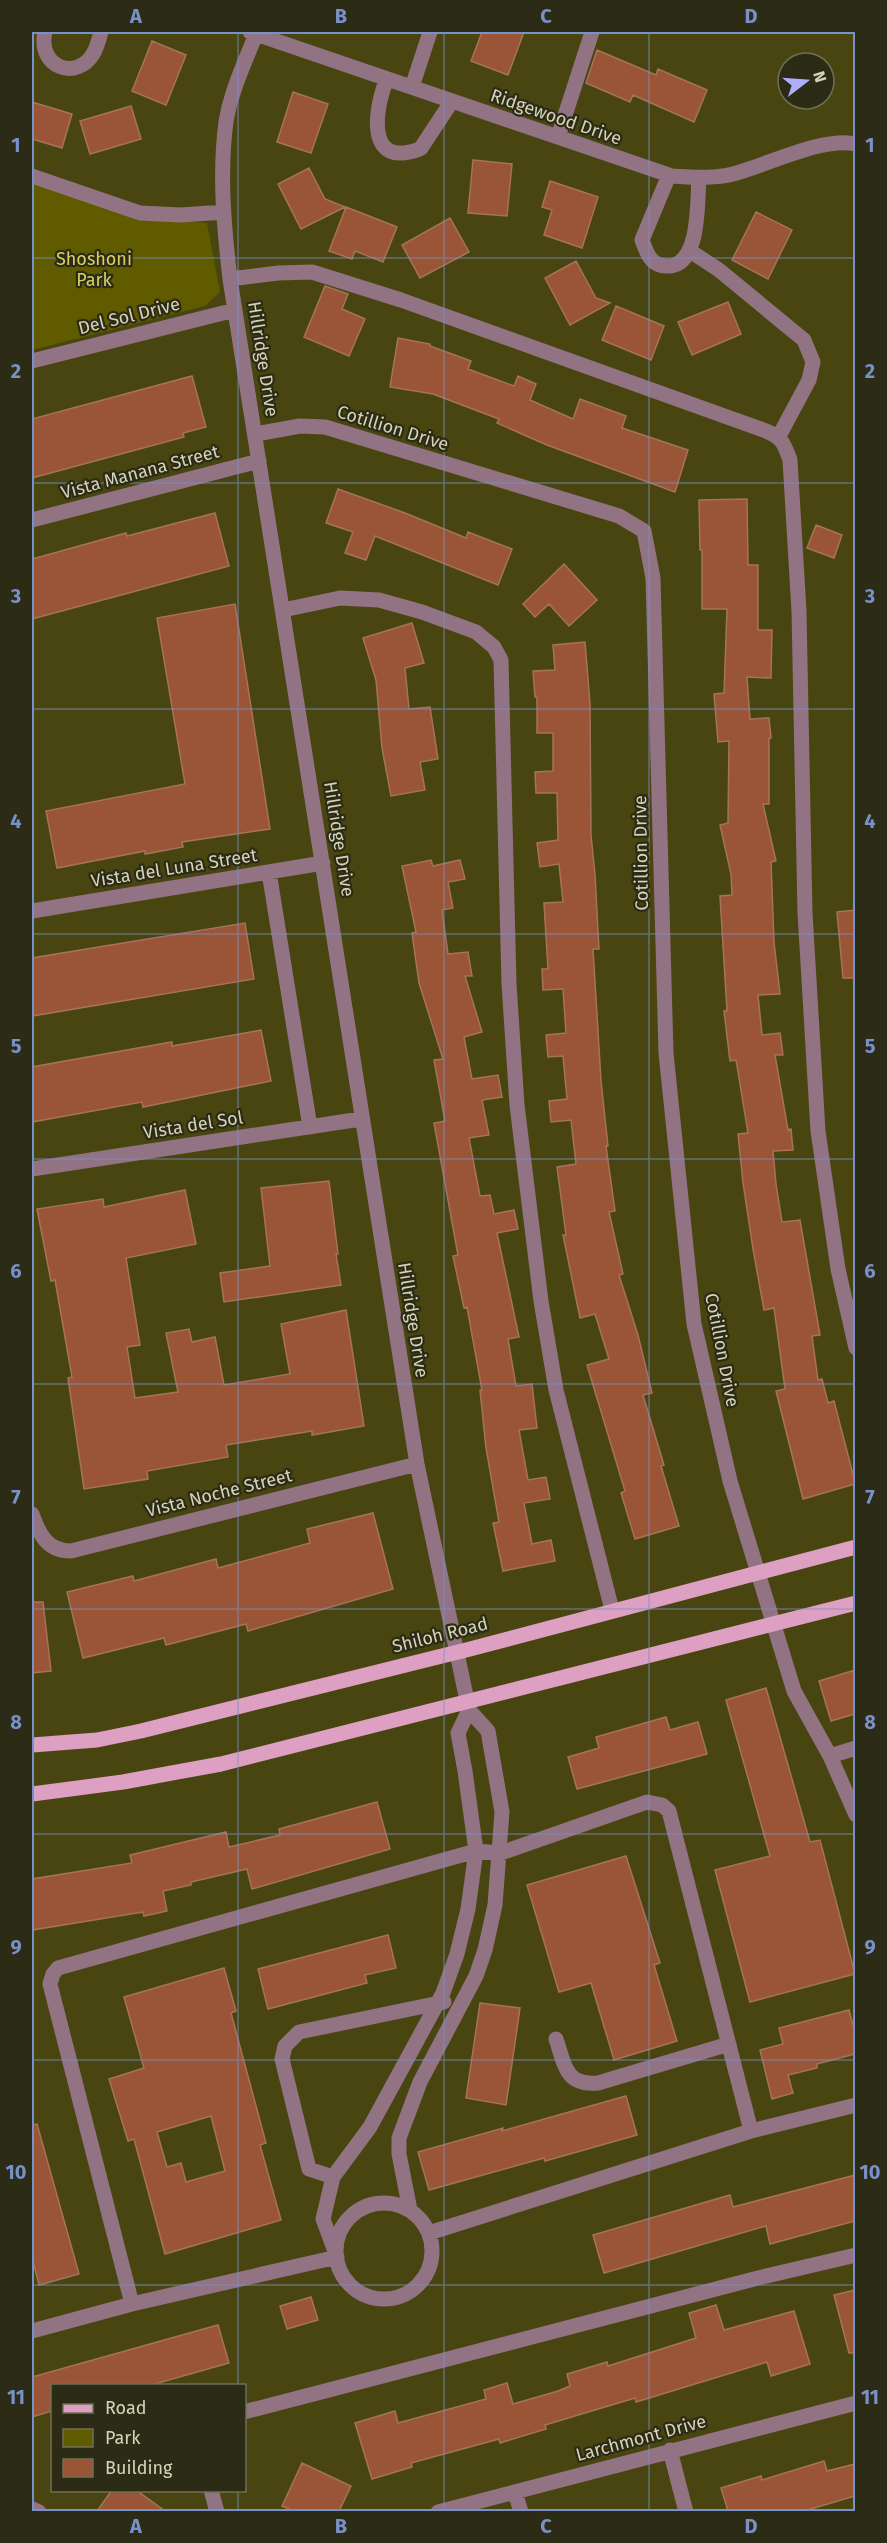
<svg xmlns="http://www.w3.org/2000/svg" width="887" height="2543" viewBox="0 0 887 2543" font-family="'Fira Sans',sans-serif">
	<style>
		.green { fill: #615b00 }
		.building { fill: #995535; stroke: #a5735c; stroke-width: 1.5; fill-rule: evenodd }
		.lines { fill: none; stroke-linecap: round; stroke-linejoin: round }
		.minor { stroke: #927383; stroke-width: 15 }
		.major { stroke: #dea0c2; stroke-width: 15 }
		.grid { fill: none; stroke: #7991c9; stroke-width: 1.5; stroke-opacity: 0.55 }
		.labels { text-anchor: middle; stroke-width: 4.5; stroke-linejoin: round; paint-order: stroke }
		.street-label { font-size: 18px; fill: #d5d4ba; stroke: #2c2b15 }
		.park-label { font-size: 18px; fill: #d7d063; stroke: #2c2b15 }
		.neatline { fill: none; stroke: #7991c9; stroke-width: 2 }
		.grid-label { font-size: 20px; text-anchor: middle; font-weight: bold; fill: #7991c9 }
	</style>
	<rect width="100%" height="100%" fill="#494510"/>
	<path class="green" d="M32,182L157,219L207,223L220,292L205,306L32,350Z"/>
	<path class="building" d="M482,32H524L508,75L471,61Z
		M152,41L186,55L166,105L132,91Z
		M597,50L656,75L658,69L707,90L694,122L633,95L630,102L586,83Z
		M293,92L328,104L311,153L277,142Z
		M32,102L72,114L62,148L32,139Z
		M131,106L141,139L90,154L80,121Z
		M473,160L512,164L507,216L468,213Z
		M309,168L325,199L345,207L301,229L278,184Z
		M550,181L598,197L582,248L544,235L552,210L542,207Z
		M346,207L397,227L383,262L355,251L352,259L329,251Z
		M756,212L792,230L768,279L732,260Z
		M450,218L469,252L420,278L402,245Z
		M576,261L596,298L610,303L570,325L545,278Z
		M325,286L348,294L342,309L365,319L349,356L304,337Z
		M728,302L741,334L692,355L678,322Z
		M616,306L664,326L651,360L602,340Z
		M398,338L430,344V346L471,361L468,369L514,386L518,376L536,384L530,400L573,419L580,399L626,416L622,428L688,450L675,492L547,445L497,423L499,419L433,394L390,387Z
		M192,376L206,427L183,433L184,437L32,478V419Z
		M338,489L405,513L466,538L468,532L512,549L498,585L375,536L366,560L345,553L353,532L326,523Z
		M747,499L748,565H758V630H772L771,678L747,677L750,719L769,718L771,738H769V804H763L776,861L771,862L774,942L780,994L758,995L762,1035L780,1033L783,1055H775L788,1130L791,1129L793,1150L773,1151L776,1184L782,1222L800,1220L820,1335L812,1336L818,1380L822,1379L828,1403L834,1401L855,1482V1484L803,1499L776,1391L785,1389L774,1308L764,1310L753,1249L743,1183L738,1134L748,1133L736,1060L730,1061L724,1011H727L720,896L732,895L731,874L720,825L728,823L729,741L718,742L714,694L724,693L727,609H702V550H700L699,500Z
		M215,513L229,566L32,619V559L126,533L127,536Z
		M816,525L842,535L834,558L807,548Z
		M564,564L597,600L569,626L549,604L535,617L523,604Z
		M235,604L270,829L182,842L183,847L145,854V851L57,868L46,811L185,784L157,618Z
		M412,623L424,663L405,668L409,709L430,707L438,759L420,762L425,790L391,796L382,748L376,680L363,638Z
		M585,642L590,704L591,835L595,875L599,949H593L601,1081L608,1146H606L615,1211L609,1212L623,1274L619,1275L638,1335L652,1393L643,1395L664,1465L661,1466L679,1526L635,1539L621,1493L625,1491L587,1365L609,1359L595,1314L580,1318L563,1235H566L557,1167L576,1164L571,1120L551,1122L549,1101L567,1099L563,1056L548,1057L546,1035L566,1033L563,989L543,990L542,969H548L544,903L563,902L559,864L540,867L537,843L558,840L557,793H536L535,772L553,771V733H537V697H535L533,671L555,670L553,645Z
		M431,860L433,866L460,860L465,879L448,882L453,908L442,910L448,954L468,952L472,976H465L482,1032L464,1037L472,1079L498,1075L502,1097L482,1100L489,1135L469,1138L480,1196L490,1195L494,1214L514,1210L518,1229L497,1233L519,1337L508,1339L516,1386L532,1384L537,1428L519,1430L528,1480L546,1477L550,1499L524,1503L532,1544L551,1540L555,1561L503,1571L493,1523L499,1522L486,1448L480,1390H482L467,1307L464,1308L453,1256L458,1255L434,1123L445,1121L434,1060L443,1059L419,983L412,933L416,932L402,866Z
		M855,910V978H843L837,912Z
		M245,923L254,979L32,1016V958Z
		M261,1030L271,1081L143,1107L142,1102L32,1122V1067L172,1042V1046Z
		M329,1181L338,1254H336L341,1285L224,1302L220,1273L270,1266L261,1188Z
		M185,1190L196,1244L126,1258L140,1345L127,1347L135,1398L178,1392L166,1333L189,1329L192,1342L215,1337L224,1385L290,1374L281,1324L346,1310L364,1426L312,1435V1431L226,1445L228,1457L147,1471L148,1479L84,1489L68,1378L72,1377L55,1280L51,1281L37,1209L103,1199L104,1207Z
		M373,1513L393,1589L248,1631L246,1624L166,1645L164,1638L83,1658L67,1592L133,1576L134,1581L216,1559L218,1568L310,1543L307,1529Z
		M32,1602H43L51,1671L32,1673Z
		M855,1670V1714L831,1721L819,1681Z
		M766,1688L810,1842L820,1840L855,1974L750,2002L715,1870L770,1856L726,1700Z
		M666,1717L670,1730L698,1722L707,1754L577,1789L568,1757L599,1748L596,1737Z
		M377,1802L390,1849L252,1889L247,1869L191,1882V1885L163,1891L167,1911L144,1916L143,1912L32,1930V1879L132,1863L130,1855L226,1832L229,1847L280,1835L279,1829Z
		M626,1856L660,1963L654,1965L677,2041L614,2060L591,1983L559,1992L527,1885Z
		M388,1935L396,1968L365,1975L367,1983L268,2009L258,1969Z
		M224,1968L236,2011L231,2013L266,2143L260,2145L281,2220L165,2254L134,2139L128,2141L109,2079L144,2068L124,1997ZM211,2116L225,2171L186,2182L181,2163L167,2167L157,2132Z
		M480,2003L520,2008L506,2105L466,2098Z
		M849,2010L855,2033V2054L817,2064V2068L788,2075L793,2093L772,2099L760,2050L783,2044L779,2028Z
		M626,2096L637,2135L545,2161L544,2158L429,2190L418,2152L503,2128L502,2131Z
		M37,2124L79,2274L39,2285L32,2257V2125Z
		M855,2175V2221L770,2244L766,2226L604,2273L593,2235L730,2195L733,2207Z
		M855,2290V2353H849L834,2295Z
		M311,2297L318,2320L287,2329L280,2306Z
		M716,2305L724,2330L794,2311L810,2364L771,2376L767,2362L636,2402L635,2398L545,2425L546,2429L500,2443L499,2439L411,2463L412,2467L372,2479L355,2423L395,2411L398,2423L486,2399L484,2390L507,2383L513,2404L558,2391L570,2386L567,2374L607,2362L608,2366L696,2338L689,2313Z
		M218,2325L229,2363L151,2385H52V2411L32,2417V2377Z
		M824,2461L827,2471L855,2464V2496L804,2511H728L721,2488L761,2476L762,2480Z
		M302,2463L351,2486L339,2511H294L282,2506Z
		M112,2490H136L165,2511H97Z"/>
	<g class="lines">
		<path class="minor" d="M45,32C37,68 77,81 93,54C97,48 99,39 101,32
			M250,32L672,176C692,177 713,179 733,174C765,166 823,136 856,144
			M256,34C245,62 231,91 226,122C219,174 224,227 230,279L417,1464L469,1710L488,1731L502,1812L495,1905L485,1950L476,1976L420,2082L399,2138V2154L410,2210
			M387,79C378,99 365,156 403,153C410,152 415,152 421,148L452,101
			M412,87L430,32
			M558,137L592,32
			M669,175L642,240C647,253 650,265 666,266C701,268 697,201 699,177
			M32,176L140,213L181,215L224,212
			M690,251L719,270L804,340L813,362L809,380L779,436
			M230,279L278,273L312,272L401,300L766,431C783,438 784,444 790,460L799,611L805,913L818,1131L838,1269L856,1348
			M32,361L235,310
			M256,434L300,426L325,427L619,516L644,531L653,578L666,1053L694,1324L730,1481L794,1691L830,1756L856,1815
			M32,520L259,461
			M283,610L340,598L379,600L422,612L476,632L494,647L501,660L509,984L517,1105L541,1301L556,1390L612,1610
			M269,872L310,1127
			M32,911L323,863
			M32,1169L361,1119
			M32,1514C39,1534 47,1551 71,1551L417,1464
			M830,1756L856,1748
			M556,2039C565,2065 565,2086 598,2083L729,2044
			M333,2177L309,2169L282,2059L285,2046L299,2032L444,2002
			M336 2251a48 48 0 1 1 96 0a48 48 0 1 1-96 0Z
			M429,2233L751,2131L856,2105
			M132,2304L50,1984L53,1974L58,1968L476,1851L501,1853L647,1802L662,1805L669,1811L751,2131
			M32,2331L132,2304L337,2257L323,2219L333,2177L370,2127L443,1993L457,1954L468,1909L476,1851L465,1771L458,1733L469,1710
			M244,2412L758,2278L856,2255
			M670,2450L686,2512
			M211,2490L217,2512
			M515,2492L521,2512
			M32,2509L39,2512
			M438,2512L856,2403"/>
		<path class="major" d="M32,1745L97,1740L141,1731L470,1649L856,1547
			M32,1794L123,1782L221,1764L856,1603"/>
	</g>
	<path class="grid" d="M238,32V2386M444,32V2512M649,32V2512M32,258H856M32,483H856M32,709H856M32,934H856M32,1159H856M32,1384H856M32,1609H856M32,1834H856M32,2060H856M32,2285H856M238,2490V2512"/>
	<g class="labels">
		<g class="street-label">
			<text transform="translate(556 117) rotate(19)" y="6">Ridgewood Drive</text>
			<text transform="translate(129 316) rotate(-14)" y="6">Del Sol Drive</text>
			<text transform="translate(263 359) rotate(81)" y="6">Hillridge Drive</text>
			<text transform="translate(393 428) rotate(17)" y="6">Cotillion Drive</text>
			<text transform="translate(140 472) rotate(-15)" y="6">Vista Manana Street</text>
			<text transform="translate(339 839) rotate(81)" y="6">Hillridge Drive</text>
			<text transform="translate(641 853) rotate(-91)" y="6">Cotillion Drive</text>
			<text transform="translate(174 868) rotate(-9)" y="6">Vista del Luna Street</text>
			<text transform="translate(193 1125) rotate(-9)" y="6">Vista del Sol</text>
			<text transform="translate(413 1320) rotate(81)" y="6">Hillridge Drive</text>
			<text transform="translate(722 1350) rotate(79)" y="6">Cotillion Drive</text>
			<text transform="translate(219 1493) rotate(-14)" y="6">Vista Noche Street</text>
			<text transform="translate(440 1635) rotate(-14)" y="6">Shiloh Road</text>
			<text transform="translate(641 2438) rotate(-15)" y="6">Larchmont Drive</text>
		</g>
		<g class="park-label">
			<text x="94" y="265">Shoshoni<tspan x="94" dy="21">Park</tspan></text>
		</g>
	</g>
	<rect width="887" height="2543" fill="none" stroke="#2c2b15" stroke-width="66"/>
	<rect x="51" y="2384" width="195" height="108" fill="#2c2b15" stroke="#706f57" stroke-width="1.5"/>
	<rect x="63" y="2404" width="30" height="9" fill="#dea0c2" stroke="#706f57" stroke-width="1.5"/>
	<text x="105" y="2414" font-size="18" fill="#d5d4ba">Road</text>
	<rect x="63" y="2429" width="30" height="18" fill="#615b00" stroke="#706f57" stroke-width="1.5"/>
	<text x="105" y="2444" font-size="18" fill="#d5d4ba">Park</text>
	<rect x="63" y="2459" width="30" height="18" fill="#995535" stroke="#706f57" stroke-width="1.5"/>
	<text x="105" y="2474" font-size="18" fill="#d5d4ba">Building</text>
	<g transform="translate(806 81) rotate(73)"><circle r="28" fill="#2c2b15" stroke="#706f57" stroke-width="1.5"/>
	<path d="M0-4.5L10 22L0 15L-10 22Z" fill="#b0adfa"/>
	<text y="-9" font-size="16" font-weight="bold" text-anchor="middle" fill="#d5d4ba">N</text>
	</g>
	<rect x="33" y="33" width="821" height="2477" class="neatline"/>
	<g class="grid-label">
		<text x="136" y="23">A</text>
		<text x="341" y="23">B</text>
		<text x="546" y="23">C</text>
		<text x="751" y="23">D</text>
		<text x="16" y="152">1</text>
		<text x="870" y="152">1</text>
		<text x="16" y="378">2</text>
		<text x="870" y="378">2</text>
		<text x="16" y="603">3</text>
		<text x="870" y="603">3</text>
		<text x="16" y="828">4</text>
		<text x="870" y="828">4</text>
		<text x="16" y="1053">5</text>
		<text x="870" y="1053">5</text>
		<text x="16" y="1278">6</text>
		<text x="870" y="1278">6</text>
		<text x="16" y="1504">7</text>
		<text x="870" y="1504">7</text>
		<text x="16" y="1729">8</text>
		<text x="870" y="1729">8</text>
		<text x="16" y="1954">9</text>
		<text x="870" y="1954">9</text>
		<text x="16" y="2179">10</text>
		<text x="870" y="2179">10</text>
		<text x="16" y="2404">11</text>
		<text x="870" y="2404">11</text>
		<text x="136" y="2533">A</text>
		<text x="341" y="2533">B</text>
		<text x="546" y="2533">C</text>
		<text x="751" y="2533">D</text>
	</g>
</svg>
